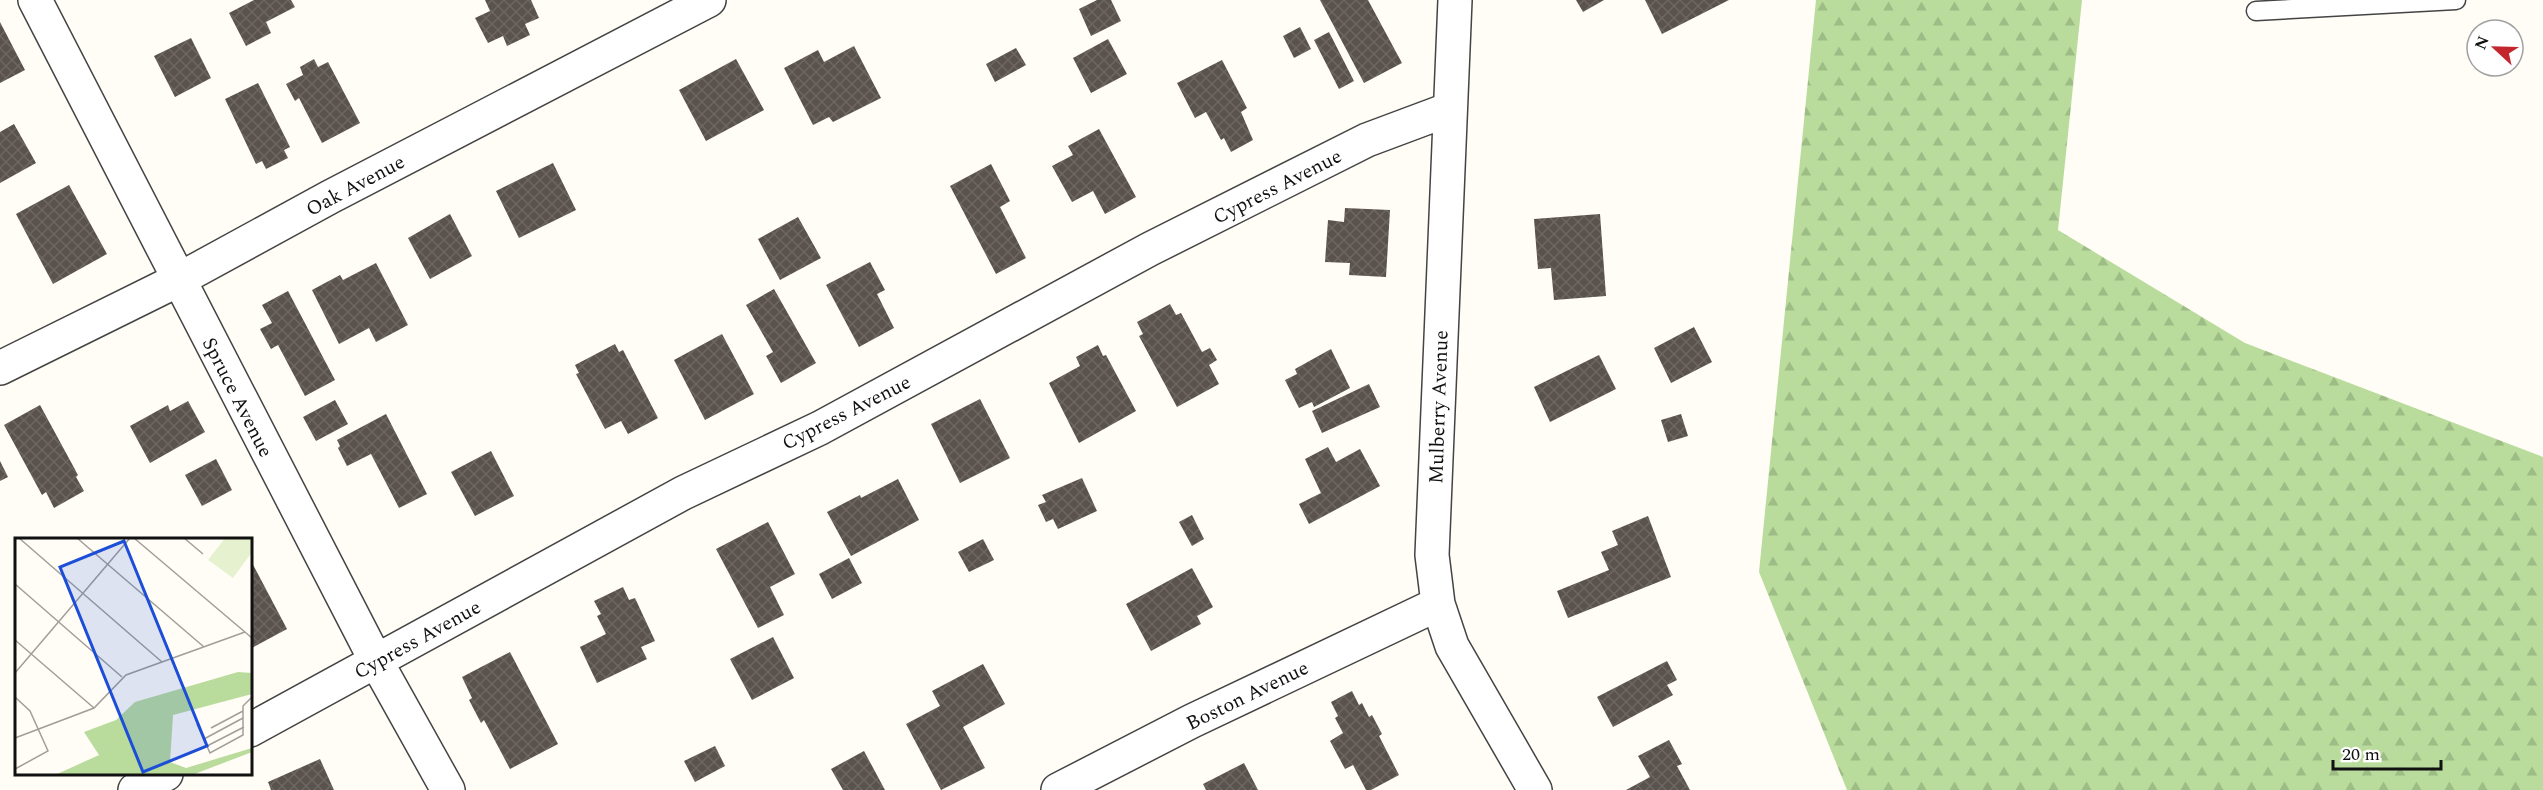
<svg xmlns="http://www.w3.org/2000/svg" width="2543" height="790" viewBox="0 0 2543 790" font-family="Spectral,serif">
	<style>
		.forest { fill: url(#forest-firs) }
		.building { fill: url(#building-cross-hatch) }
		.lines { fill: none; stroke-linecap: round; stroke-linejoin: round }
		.lane-casing { stroke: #444; stroke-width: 21 }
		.street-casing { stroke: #444; stroke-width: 36 }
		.lane { stroke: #fff; stroke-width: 18 }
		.street { stroke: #fff; stroke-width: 33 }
		.labels { text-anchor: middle; stroke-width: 6; stroke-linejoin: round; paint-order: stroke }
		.street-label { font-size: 20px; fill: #111; stroke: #fff }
		.inset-road { fill: none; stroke: #a09f9a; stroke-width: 1.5 }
		.view { fill: #1d4ed8; fill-opacity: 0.15; stroke: #1d4ed8; stroke-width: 3 }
		.inset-edge { fill: none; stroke: #111; stroke-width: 3 }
	</style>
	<defs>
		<pattern id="forest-firs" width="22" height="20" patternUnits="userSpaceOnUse" patternTransform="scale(1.5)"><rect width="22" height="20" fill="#b9dc9c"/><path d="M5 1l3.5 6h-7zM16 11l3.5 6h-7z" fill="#9ebc85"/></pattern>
		<pattern id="building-cross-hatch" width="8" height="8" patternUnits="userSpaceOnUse" patternTransform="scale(1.5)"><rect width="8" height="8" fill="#5a524d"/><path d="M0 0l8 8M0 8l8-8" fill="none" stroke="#6d6662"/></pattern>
	</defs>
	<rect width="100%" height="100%" fill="#fffdf5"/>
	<path class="forest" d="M1816,0H2082L2058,230L2245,343L2543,457V790H1847L1759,572Z"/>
	<path class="building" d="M254,0H291L295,7L266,22L271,33L246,46L229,13Z
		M485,0H531L539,18L525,24L530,35L507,46L503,36L488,43L475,18L490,11Z
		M1097,0H1111L1121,21L1091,36L1079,9Z
		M1320,0H1368L1402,63L1364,83Z
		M1576,0H1604L1583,12Z
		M1645,0H1729L1662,34Z
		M0,22L25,70L0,83Z
		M1300,27L1311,49L1294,58L1283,36Z
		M1329,32L1354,81L1339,89L1314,40Z
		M191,38L211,78L175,97L154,56Z
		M1108,39L1127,74L1091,93L1073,58Z
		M854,46L881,98L833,122L829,117L813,125L784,68L818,50L824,62Z
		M1016,48L1026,65L995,82L986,64Z
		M314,59L318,67L328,62L360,123L322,143L299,98L295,101L286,84L303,75L300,67Z
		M736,59L764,110L706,141L679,90Z
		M1222,60L1247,108L1241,112L1253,140L1231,152L1224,138L1221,140L1206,112L1195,118L1177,83Z
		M258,83L290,147L284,150L288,158L266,169L262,161L256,164L225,99Z
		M14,124L36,163L0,183V132Z
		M1099,129L1136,197L1105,214L1093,191L1072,202L1052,166L1073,155L1068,146Z
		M553,163L576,210L519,238L496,191Z
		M991,164L1010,201L1000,207L1026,258L996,274L950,186Z
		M69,185L107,254L53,284L16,214Z
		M1345,208L1390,210L1386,277L1349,275L1350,263L1325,262L1328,220L1344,222Z
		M450,214L472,256L430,279L408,238Z
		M1600,214L1606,296L1554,300L1551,268L1538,269L1534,219Z
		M798,217L821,258L780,280L758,239Z
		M870,262L885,290L877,294L894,328L859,347L826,285Z
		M376,263L408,325L376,342L369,328L339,344L312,290L340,275L343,280Z
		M774,289L816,363L781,383L766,356L773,352L746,305Z
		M288,291L335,380L305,396L278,345L271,349L260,329L272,323L262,305Z
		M1170,304L1176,315L1181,313L1202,352L1210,348L1217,360L1209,365L1219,384L1177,407L1139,336L1143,334L1137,322Z
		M1694,327L1712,362L1671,383L1654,348Z
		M722,334L754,394L705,420L674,360Z
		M615,344L619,352L623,350L658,418L628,434L621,421L605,429L576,374L579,373L575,365Z
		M1098,345L1103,356L1106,355L1136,411L1079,443L1049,383L1080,366L1076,357Z
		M1331,349L1350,388L1314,407L1312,402L1299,408L1285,380L1297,374L1295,369Z
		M1599,355L1616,389L1550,422L1534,387Z
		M1369,384L1380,407L1322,433L1312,411Z
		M980,399L1010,458L960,483L931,424Z
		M335,400L348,424L316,441L303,417Z
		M188,401L205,432L150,463L130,426L168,405L170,411Z
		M40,405L78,475L76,477L84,491L54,508L46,492L42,495L4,425Z
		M386,414L427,494L399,508L371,454L347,466L338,448L340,446L337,440Z
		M1681,414L1688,436L1668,442L1661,420Z
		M1328,447L1336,462L1360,449L1380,486L1309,524L1299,504L1321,493L1305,459Z
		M491,451L514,496L475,516L451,472Z
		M216,459L232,490L202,506L185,475Z
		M0,461L8,477L0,481Z
		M1082,478L1097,511L1058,529L1053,519L1046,522L1038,505L1046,502L1042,495Z
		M898,479L919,520L851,556L827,512L860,495L861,498Z
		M1192,515L1204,539L1192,546L1179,522Z
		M1648,516L1671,577L1568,618L1557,591L1609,570L1601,552L1618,545L1612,531Z
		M768,522L795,574L770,587L784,615L758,628L716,549Z
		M983,539L994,560L969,572L958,552Z
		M849,558L862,583L832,599L819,574Z
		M250,559L287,629L250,649Z
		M1192,568L1213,607L1197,616L1201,624L1151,651L1126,604Z
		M623,587L629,600L635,598L655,641L641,647L647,659L597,683L580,647L606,634L597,616L601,614L594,601Z
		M773,637L794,678L752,700L730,659Z
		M510,652L558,744L510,769L484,720L481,723L469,700L472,698L462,677Z
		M1667,661L1677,680L1667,685L1673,695L1613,727L1597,697Z
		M983,664L1005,704L963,727L985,768L941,790L906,724L940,706L932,691Z
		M1352,691L1359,705L1362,703L1369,717L1372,715L1382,734L1379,736L1399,775L1371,790H1366L1353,765L1345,769L1330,741L1343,733L1335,718L1338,716L1331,702Z
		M1669,740L1682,764L1677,766L1690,790H1626L1650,777L1638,756Z
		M715,746L725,766L695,782L684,761Z
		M864,751L885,790H843L831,769Z
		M320,759L334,790H271L268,782Z
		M1244,763L1258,790H1206L1203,784Z"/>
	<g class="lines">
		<defs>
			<path id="lane" d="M2256,11L2456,0"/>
			<path id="street" d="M35,0L376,661L448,790
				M1455,0L1432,555L1438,604L1452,646L1535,790
				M0,368L178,280L330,197L709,0
				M250,730L683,493L820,428L1150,249L1367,140L1450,109
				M135,790L166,774
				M1058,790L1192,721L1438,604"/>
		</defs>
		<use href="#lane" class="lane-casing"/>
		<use href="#street" class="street-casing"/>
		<use href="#lane" class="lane"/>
		<use href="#street" class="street"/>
	</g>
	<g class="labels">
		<g class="street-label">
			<text transform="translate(355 185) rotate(-28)" y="7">Oak Avenue</text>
			<text transform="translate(1277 186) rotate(-27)" y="7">Cypress Avenue</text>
			<text transform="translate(238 397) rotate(63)" y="7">Spruce Avenue</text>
			<text transform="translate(1438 407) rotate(-88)" y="7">Mulberry Avenue</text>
			<text transform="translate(846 412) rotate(-27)" y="7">Cypress Avenue</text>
			<text transform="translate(417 639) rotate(-29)" y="7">Cypress Avenue</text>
			<text transform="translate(1247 695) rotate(-26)" y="7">Boston Avenue</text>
		</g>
	</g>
	<g transform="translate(15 538)">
		<rect width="237" height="237" fill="#fffdf5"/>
		<path d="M223,134L237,135V156L158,177L155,224L171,230L237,210V214L177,237H40L84,217L69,194L101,182L120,164Z" fill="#b9dc9c"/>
		<path d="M210,0H237V14L218,40L193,22Z" fill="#e6f2cf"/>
		<path class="inset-road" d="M4,0L147,124M62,0L189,109M119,0L237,100M169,0L188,16M0,46L107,139M0,102L79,170M0,135L115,0M0,159L15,173L33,213L0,231M182,186L195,215L228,197V168L237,159M196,190L228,173M0,200L79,170L111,137L230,94M189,201L228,180M192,208L229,189"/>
		<path class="view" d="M109,3L192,208L128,234L45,29Z"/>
		<rect width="237" height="237" class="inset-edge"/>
	</g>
	<g transform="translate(2495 48) rotate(292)"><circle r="28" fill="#ffffff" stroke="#a0a0a0" stroke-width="1.5"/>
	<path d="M0-4.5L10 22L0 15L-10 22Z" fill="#c4262e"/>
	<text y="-9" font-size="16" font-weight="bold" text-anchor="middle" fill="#111111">N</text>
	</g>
	<path d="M2333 760v9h108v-9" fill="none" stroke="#111111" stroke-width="3"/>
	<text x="2342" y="760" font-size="18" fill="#111111" stroke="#ffffff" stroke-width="4.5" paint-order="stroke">20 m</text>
</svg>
